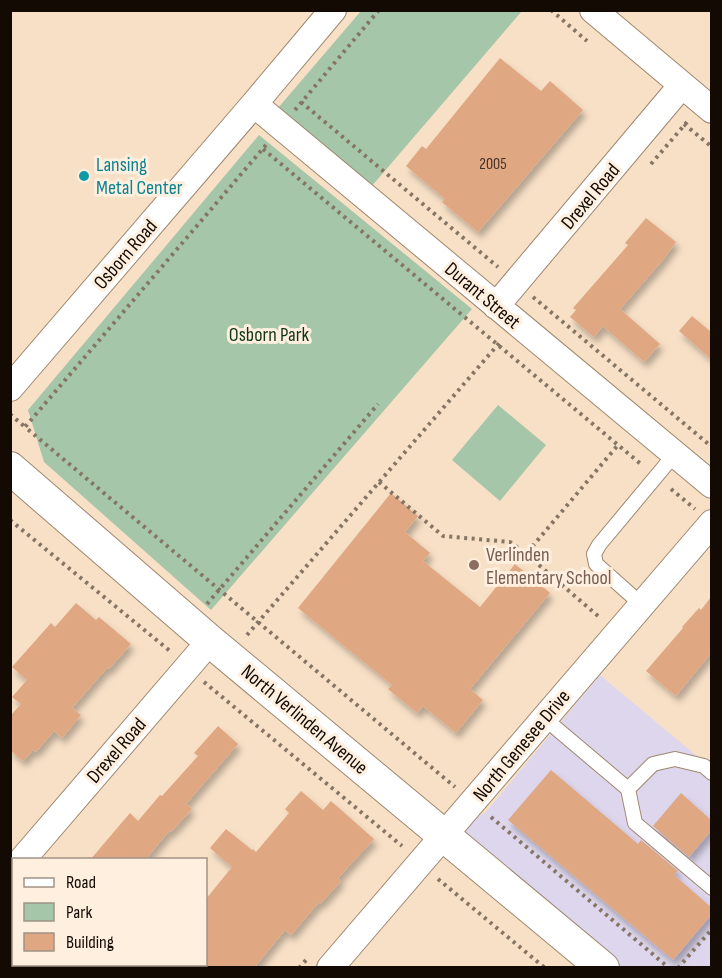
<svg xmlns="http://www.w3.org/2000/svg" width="722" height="978" viewBox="0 0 722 978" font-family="'Sofia Sans Condensed',sans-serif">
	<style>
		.commercial { fill: #ddd6ec }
		.green { fill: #a5c6a8 }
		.building { fill: #e0a783; filter: url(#shadow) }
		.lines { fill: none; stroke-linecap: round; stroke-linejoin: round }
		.service-casing { stroke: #9e876f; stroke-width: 16 }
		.minor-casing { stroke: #9e876f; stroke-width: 28 }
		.tertiary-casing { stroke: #9e876f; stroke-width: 34 }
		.path { stroke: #857565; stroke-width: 4; stroke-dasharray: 3 4.5; stroke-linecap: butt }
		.service { stroke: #fff; stroke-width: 14 }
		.minor { stroke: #fff; stroke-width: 26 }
		.tertiary { stroke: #fff; stroke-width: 32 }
		.culture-dot { fill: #0f9aa8; stroke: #feefdf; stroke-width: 2 }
		.education-dot { fill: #8d6e63; stroke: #feefdf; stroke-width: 2 }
		.labels { text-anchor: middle; stroke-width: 6; stroke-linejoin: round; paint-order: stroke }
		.number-label { font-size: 16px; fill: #463123 }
		.culture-label { font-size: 20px; fill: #0d838f; stroke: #feefdf; text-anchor: start }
		.street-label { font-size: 20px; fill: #120a03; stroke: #feefdf }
		.park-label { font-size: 20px; fill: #103618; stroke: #feefdf }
		.education-label { font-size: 20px; fill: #785e54; stroke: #feefdf; text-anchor: start }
	</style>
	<defs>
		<filter id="shadow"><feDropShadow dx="3.5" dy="6" stdDeviation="3" flood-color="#0004"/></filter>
	</defs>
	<rect width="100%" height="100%" fill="#f8e0c6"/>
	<path class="commercial" d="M600,675L711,768V967H603L444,835L485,813Z"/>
	<path class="green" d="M361,11H522L371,187L278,108Z
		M259,135L472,309L211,610L44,462L28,410Z
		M498,405L546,445L500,501L452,460Z"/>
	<path class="building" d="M500,58L541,91L550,81L583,110L478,232L442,202L445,199L406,166L422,146L426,149Z
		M646,218L676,242L663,260L620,309L660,344L644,362L603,326L594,337L570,317L576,310L573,308L628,245L625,243Z
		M692,316L711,332V359L679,331Z
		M391,493L418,516L405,532L430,553L423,561L480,607L515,564L550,593L470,689L483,700L456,733L423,706L417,713L388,689L392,685L298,608Z
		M711,597V653L676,696L646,671L683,628L682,627L699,608L701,610Z
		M76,603L96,620L99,617L131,644L109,669L107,668L72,708L81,715L62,738L54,731L36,752L33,750L23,761L10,750V716L21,704L12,697L27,680L12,667L51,623L55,627Z
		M218,726L238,744L186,804L192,809L171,832L170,830L145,860H90L130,813L138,821L160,795L162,796L198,756L194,753Z
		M551,770L638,844L641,840L678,871L674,875L711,907V915L673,960L508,820Z
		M301,791L323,810L331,801L374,839L338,878L341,881L320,904L319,902L291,935L285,930L254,968H206V899L232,867L210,848L226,829L252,850L253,849L256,852L289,813L285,809Z
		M681,793L711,820V831L689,857L653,826Z"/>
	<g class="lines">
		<defs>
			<path id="service" d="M641,604L596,564L594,554L599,545L674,455
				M544,718L628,789L635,823L712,888
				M628,789L653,764L675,759L704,766L712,773"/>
			<path id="minor" d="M593,10L712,110
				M254,104L712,485
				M496,306L682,85
				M10,388L254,104L333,10
				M22,860L210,641
				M330,968L712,523"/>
			<path id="tertiary" d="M10,468L210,641L603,968"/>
		</defs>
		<use href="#service" class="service-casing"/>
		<use href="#minor" class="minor-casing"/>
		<use href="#tertiary" class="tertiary-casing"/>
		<path class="path" d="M551,10L587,41
			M301,102L498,267
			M295,110L379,10
			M684,124L712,147
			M266,145L25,427L455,787
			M263,149L642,465
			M651,164L687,122
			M533,297L712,447
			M10,414L25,427
			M379,482L443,536L510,542L526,554
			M671,489L695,509
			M10,520L170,651
			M207,604L378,404
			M598,616L526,554L618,445
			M247,635L501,341
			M204,682L402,846
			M491,817L669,968
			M438,879L545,968
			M10,912L14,908
			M299,968L307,959
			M678,968L712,929"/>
		<use href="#service" class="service"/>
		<use href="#minor" class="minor"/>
		<use href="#tertiary" class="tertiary"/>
	</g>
	<circle class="culture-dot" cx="84" cy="176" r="6"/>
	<circle class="education-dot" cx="474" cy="565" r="6"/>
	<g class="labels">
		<g class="number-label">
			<text x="493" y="169">2005</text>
		</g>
		<g class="culture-label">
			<text x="96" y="171">Lansing<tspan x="96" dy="23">Metal Center</tspan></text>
		</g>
		<g class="street-label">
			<text transform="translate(590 196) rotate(-50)" y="7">Drexel Road</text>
			<text transform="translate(125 254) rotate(-49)" y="7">Osborn Road</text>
			<text transform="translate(483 295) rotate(40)" y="7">Durant Street</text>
			<text transform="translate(305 719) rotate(40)" y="7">North Verlinden Avenue</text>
			<text transform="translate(521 745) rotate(-50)" y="7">North Genesee Drive</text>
			<text transform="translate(116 750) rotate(-49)" y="7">Drexel Road</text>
		</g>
		<g class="park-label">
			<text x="269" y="341">Osborn Park</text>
		</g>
		<g class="education-label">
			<text x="486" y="561">Verlinden<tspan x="486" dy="23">Elementary School</tspan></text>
		</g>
	</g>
	<rect width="722" height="978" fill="none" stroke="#120a03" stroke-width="24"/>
	<rect x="12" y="858" width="195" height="108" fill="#feefdf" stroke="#a09387" stroke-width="1.5"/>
	<rect x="24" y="878" width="30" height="9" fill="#ffffff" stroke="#a09387" stroke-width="1.5"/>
	<text x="66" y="888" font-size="18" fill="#120a03">Road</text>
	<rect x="24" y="903" width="30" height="18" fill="#a5c6a8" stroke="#a09387" stroke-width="1.5"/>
	<text x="66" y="918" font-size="18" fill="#120a03">Park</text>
	<rect x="24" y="933" width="30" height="18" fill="#e0a783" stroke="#a09387" stroke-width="1.5"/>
	<text x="66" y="948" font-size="18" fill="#120a03">Building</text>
</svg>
